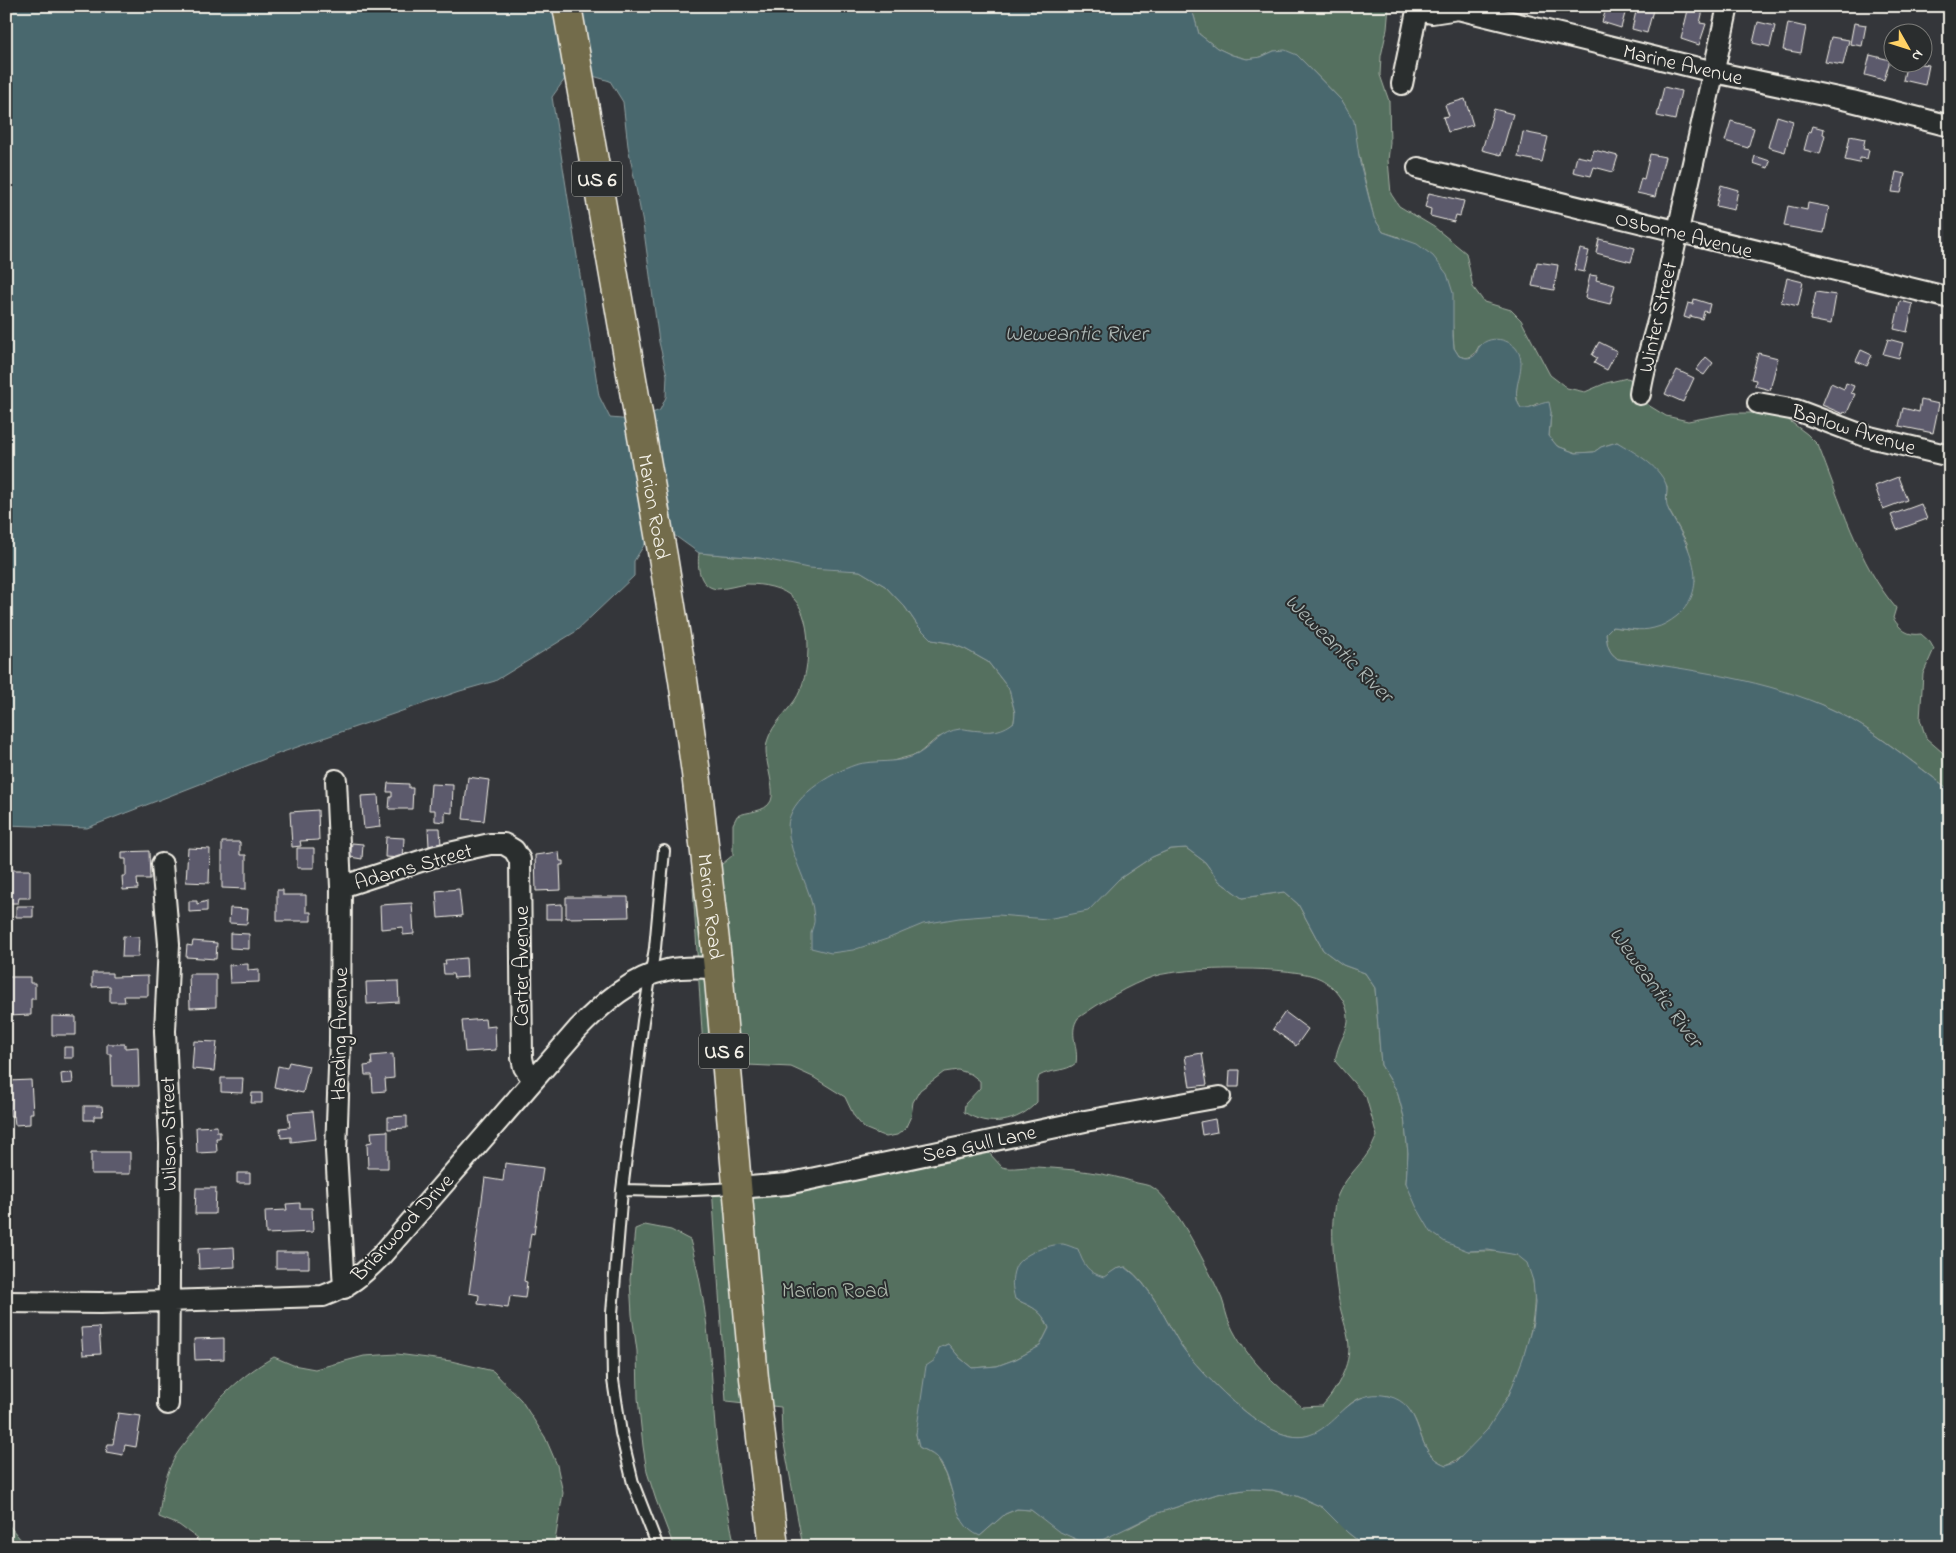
<svg xmlns="http://www.w3.org/2000/svg" width="1956" height="1553" viewBox="0 0 1956 1553" font-family="'Indie Flower',sans-serif">
	<style>
		.green { fill: #556f5e; stroke: #a4b0a3 }
		.water { fill: #4a676e; stroke: #8e9e9f; fill-rule: evenodd }
		.building { fill: #5c5a6c; stroke: #f4f1e8 }
		.lines { fill: none; stroke-linecap: round; stroke-linejoin: round }
		.service-casing { stroke: #f4f1e8; stroke-width: 14 }
		.minor-casing { stroke: #f4f1e8; stroke-width: 24 }
		.primary-casing { stroke: #f4f1e8; stroke-width: 31 }
		.service { stroke: #2a2d2e; stroke-width: 10 }
		.minor { stroke: #2a2d2e; stroke-width: 20 }
		.primary { stroke: #736c4b; stroke-width: 28 }
		.labels { text-anchor: middle; stroke-width: 4; stroke-linejoin: round; paint-order: stroke }
		.shield { fill: #2a2d2e; stroke: #b7b6b0; stroke-width: 1 }
		.shield-label { font-size: 20px; font-weight: bold; fill: #f4f1e8 }
		.street-label { font-size: 21px; fill: #f4f1e8; stroke: #2a2d2e }
		.park-label { font-size: 21px; fill: #acb6aa; stroke: #2a2d2e }
		.water-label { font-size: 22px; font-style: italic; fill: #b0bab7; stroke: #2a2d2e }
	</style>
	<rect width="100%" height="100%" fill="#34363a"/>
	<filter id="ink" filterUnits="userSpaceOnUse"><feTurbulence type="fractalNoise" baseFrequency=".02" numOctaves="2"/><feDisplacementMap in="SourceGraphic" scale="10" xChannelSelector="R" yChannelSelector="G"/><feConvolveMatrix kernelMatrix="1 2 1 2 8 2 1 2 1" color-interpolation-filters="sRGB"/></filter>
	<g filter="url(#ink)">
		<path class="green" d="M1188,6H1389L1387,29L1381,56L1380,75L1389,101L1390,143L1388,160L1391,194L1399,206L1434,227L1466,253L1473,287L1484,302L1511,310L1521,320L1550,375L1567,388L1585,392L1606,383L1627,378L1635,381L1648,405L1666,416L1688,421L1732,413H1772L1787,419L1807,434L1818,445C1839,498 1859,565 1896,608L1893,618C1901,630 1907,636 1921,634L1930,642L1934,649L1923,674L1920,719L1926,738L1950,759V790C1913,763 1876,731 1835,711C1815,701 1794,696 1774,690C1723,675 1670,667 1618,659C1608,652 1607,645 1606,633L1612,627L1637,630L1695,581L1687,543L1666,505L1667,486L1650,465L1617,442L1601,447L1594,452L1576,453L1557,446L1549,437L1551,412L1538,403L1527,409L1521,408C1511,395 1521,372 1520,356L1479,346C1474,356 1470,360 1459,356L1454,348L1452,315L1399,237L1383,232L1374,218L1356,143L1343,102L1297,55L1274,51L1261,57L1247,59L1232,55L1217,48L1199,34L1194,16Z
			M699,553L760,558L860,571L885,586L905,607L918,626L932,640L950,643L965,649L988,662L1009,689L1015,713L1014,722L1004,730L986,732L960,729L937,738L918,754L889,762L856,765L1094,904L1119,879L1152,857L1171,849L1186,848L1205,862L1219,881L1242,898L1284,892L1298,904L1323,950L1343,965L1365,973L1375,988L1381,1065L1397,1091L1404,1117L1408,1153L1406,1183L1468,1251C1484,1251 1516,1249 1527,1262C1531,1268 1533,1281 1534,1288C1539,1340 1498,1446 1446,1465C1443,1464 1439,1462 1436,1460C1416,1445 1424,1416 1398,1401C1395,1399 1391,1397 1388,1396C1380,1395 1365,1396 1358,1399C1348,1404 1340,1414 1333,1422C1310,1444 1285,1439 1261,1423C1237,1408 1196,1368 1180,1344C1164,1318 1151,1285 1126,1267L1116,1269L1098,1286L1015,1299C1032,1307 1041,1309 1049,1328L1040,1346L1016,1359L997,1366L972,1368L960,1358L948,1344L939,1348L916,1434L919,1447L936,1456L946,1474L961,1519L980,1536L1005,1514L1017,1509L1031,1510L1044,1519L1129,1528L1158,1513L1217,1494L1251,1489L1272,1490L1297,1496L1322,1507L1347,1532L1366,1547H803L782,1433L781,1407L726,1401L712,1186L819,1174L978,1141L1002,1167C1013,1170 1025,1166 1036,1167C1070,1169 1105,1172 1137,1183C1142,1184 1148,1185 1152,1187C1174,1199 1211,1274 1222,1299C1225,1307 1226,1316 1230,1324C1244,1356 1276,1385 1302,1407L1322,1406C1335,1392 1349,1368 1349,1348C1349,1335 1343,1320 1340,1307C1335,1281 1328,1221 1337,1197C1344,1179 1358,1168 1368,1153C1372,1148 1374,1141 1377,1136L1366,1097L1335,1061C1336,1056 1337,1051 1339,1046C1342,1037 1349,1028 1348,1018C1348,1002 1334,986 1321,979C1296,965 1183,967 1155,976C1128,985 1101,1002 1078,1018C1068,1033 1079,1047 1076,1063C1066,1072 1051,1069 1039,1076L1037,1083V1102C1018,1123 988,1128 964,1112L965,1104L980,1088V1081L971,1074L958,1070L944,1072L920,1090L913,1102L911,1116L905,1129L897,1135L886,1137L864,1128L854,1116L845,1097L813,1077L791,1067L704,1063L693,888L733,855V824L737,816C747,811 765,813 771,801C776,790 765,763 766,748C768,728 784,716 795,700C811,677 814,620 794,599C783,587 762,584 747,584C737,585 727,589 717,589C699,587 697,567 699,553Z
			M645,1225L671,1230L690,1240C706,1297 711,1355 714,1414C717,1458 726,1503 735,1547H674L656,1500L647,1472L643,1446L638,1398L637,1351L632,1315L630,1280L635,1229Z
			M397,1354L451,1361L493,1371L521,1400L545,1437L557,1465L563,1493L554,1547H199L198,1539L179,1525L159,1517C161,1497 164,1479 173,1461C176,1454 181,1448 186,1442C209,1408 237,1377 274,1357L293,1365L315,1369L364,1356Z
			M6,1522L22,1541L25,1547H6Z"/>
		<path class="water" d="M6,6H543C559,19 561,13 578,6H1188L1194,16L1199,34L1217,48L1232,55L1247,59L1261,57L1274,51L1285,50L1297,55L1343,102L1354,121L1360,163L1374,218L1383,232L1417,244L1433,256L1447,274L1453,293V336L1454,348L1459,356C1465,358 1468,359 1474,356C1477,353 1477,349 1480,346C1491,333 1516,340 1520,356C1525,373 1509,393 1521,408C1531,409 1539,403 1549,402L1551,412L1549,436L1557,446L1576,453L1594,452L1601,447L1617,442C1634,452 1658,465 1666,484C1669,493 1663,500 1670,513C1688,545 1712,586 1677,616C1669,622 1663,626 1654,628C1640,632 1626,628 1612,627L1606,633C1607,645 1608,652 1618,659C1687,669 1770,680 1833,710C1872,728 1915,765 1950,790V1547H1366L1347,1532L1322,1507L1297,1496L1272,1490L1251,1489L1217,1494L1158,1513L1102,1540L1080,1541L1058,1531L1031,1510L1017,1509L1005,1514L980,1536C949,1524 957,1479 936,1457C932,1453 924,1450 919,1447L916,1434L926,1366L935,1360L939,1348L948,1344L960,1358L972,1368L997,1366L1016,1359L1040,1346L1049,1328C1041,1309 1032,1307 1015,1299C1012,1287 1011,1279 1015,1268C1020,1254 1050,1244 1063,1244C1068,1245 1074,1248 1078,1249C1083,1264 1088,1273 1104,1277L1116,1269L1125,1267C1151,1285 1164,1318 1180,1344C1196,1368 1237,1408 1261,1423C1332,1469 1333,1383 1388,1396C1423,1404 1414,1443 1436,1460C1439,1462 1443,1464 1446,1465L1456,1462L1487,1430L1509,1395L1523,1358L1533,1323L1535,1303L1533,1281L1527,1263L1517,1255L1488,1250L1468,1251L1445,1242L1431,1232L1416,1206L1406,1183L1408,1153L1404,1117L1397,1091L1381,1065L1375,988L1365,973L1343,965L1323,950L1298,904L1284,892L1242,898L1219,881L1205,862L1186,848L1171,849L1152,857L1119,879L1088,911L1047,919L998,915L959,918L923,924L887,939L853,950L831,953L811,948C811,943 811,938 811,933C812,928 815,923 814,918C813,889 789,857 788,827C788,798 831,773 855,765C874,759 898,765 918,754C932,746 941,731 960,729C963,728 968,730 971,730C989,732 1000,733 1014,722L1015,713L1009,689L988,662L965,649L950,643L932,640L918,626L905,607L885,586L860,571L808,568L760,558L699,553L674,535L653,531L634,561V576L575,632L495,681L460,691L280,753L87,828L6,825ZM586,74L610,81L623,102L628,146L643,224L659,342L667,375L666,397L660,410L634,420L610,418L599,396L552,97L567,76Z"/>
		<path class="building" d="M1607,6H1627L1621,28L1602,22Z
			M1689,6H1704L1700,23L1706,24L1699,45L1681,39Z
			M1637,7L1653,10L1647,33L1632,29Z
			M1758,22L1775,26L1770,47L1753,43Z
			M1788,23L1806,27L1801,53L1783,50Z
			M1854,23L1866,25L1862,46L1850,44Z
			M1831,37L1849,40L1843,65L1825,62Z
			M1870,55L1890,60L1884,80L1865,75Z
			M1907,62L1929,65L1925,85L1903,80Z
			M1664,87L1681,91L1675,120L1657,116Z
			M1465,99L1473,125L1448,132L1443,117L1449,116L1445,105Z
			M1494,109L1513,114L1501,155L1482,150Z
			M1777,116L1793,121L1785,152L1768,147Z
			M1731,121L1754,128L1748,148L1725,141Z
			M1813,126L1824,129L1823,134L1825,135L1820,154L1804,150L1809,131L1811,132Z
			M1523,132L1548,137L1542,162L1518,157Z
			M1850,136L1865,139L1863,149L1869,150L1867,159L1860,158L1859,163L1845,160Z
			M1594,150L1618,156L1613,172L1594,167L1591,176L1573,172L1577,156L1591,159Z
			M1650,154L1665,157L1655,197L1637,193L1641,178L1644,179Z
			M1755,156L1770,161L1768,168L1753,163Z
			M1896,172L1905,174L1901,193L1892,192Z
			M1721,185L1738,190L1734,210L1716,206Z
			M1429,193L1464,201L1460,216L1456,215L1454,222L1430,216L1431,209L1425,207Z
			M1808,203L1829,207L1824,233L1784,226L1788,206L1807,210Z
			M1599,239L1635,248L1631,262L1596,253Z
			M1580,249L1589,251L1584,272L1574,270Z
			M1537,262L1558,265L1554,290L1532,286Z
			M1590,275L1597,276L1596,280L1615,285L1610,304L1585,298Z
			M1787,278L1803,282L1798,306L1781,302Z
			M1816,292L1836,295L1831,324L1810,320Z
			M1694,299L1710,304L1708,312L1704,311L1702,319L1690,316V319L1684,317L1688,303L1693,304Z
			M1900,301L1913,304L1907,332L1894,329Z
			M1888,339L1903,343L1899,358L1883,354Z
			M1599,342L1617,351L1607,370L1594,363L1597,358L1592,355Z
			M1861,350L1872,355L1867,366L1856,361Z
			M1758,353L1778,358L1770,390L1755,386L1756,380L1751,379Z
			M1706,357L1713,363L1704,375L1696,370Z
			M1677,370L1694,378L1683,402L1665,394Z
			M1831,383L1844,389L1846,383L1854,386L1851,393L1855,394L1847,413L1844,412L1843,414L1822,405Z
			M1921,400L1939,404L1933,433L1899,426L1903,408L1919,412Z
			M1898,477L1907,500L1883,509L1875,486Z
			M1921,504L1927,519L1897,530L1891,515Z
			M468,777L489,780L484,821L463,819Z
			M388,783L409,784V788H413L412,809H389L390,797H392V792H387Z
			M431,784L453,785L452,813L445,812V822L435,821V810H429Z
			M378,795L380,827L364,829L361,796Z
			M318,810L319,840L300,841L301,846L292,847L290,812Z
			M428,828H440L441,846H429Z
			M386,837L404,838L403,858L385,857Z
			M222,842H240V855H246V889L222,888Z
			M352,843L363,844L362,859L350,857Z
			M188,848L210,849L209,883L186,882Z
			M297,848H314V868H297Z
			M149,851L150,879H137L138,889L123,890L122,876H126V859H122V852Z
			M559,852L560,861H563V865H560L561,890L536,891L535,855Z
			M10,870H30V898H19L18,903H9Z
			M459,889L462,916L438,918L436,891Z
			M277,890H283V895H306V912H311V921H277Z
			M566,897H628L629,917L566,918Z
			M189,901H197V904L207,901V911L189,912Z
			M412,903L414,934L403,935V927L381,929L380,905Z
			M562,904V919H546V905Z
			M16,906H33V917H16Z
			M230,908L248,909L247,924L229,923Z
			M230,933L249,934V949L230,948Z
			M123,936L139,937L138,957H122Z
			M193,941L217,943L216,959L186,957L187,945L192,946Z
			M466,958L467,977L454,978L453,974H444L443,964H446L445,960Z
			M248,964V970L259,969V982L230,983L229,965Z
			M92,973H112V977L148,976V996H124L125,1002H110V986L92,987Z
			M189,974H216V1007L190,1008Z
			M6,977H30V983H35V999H31V1015L7,1016Z
			M398,981L399,1002L367,1004L366,982Z
			M1285,1012L1308,1029L1296,1046L1273,1029Z
			M52,1016L76,1017V1035H52Z
			M485,1019L486,1027L495,1026L496,1050L465,1052L462,1021Z
			M194,1041L217,1042L214,1071L192,1069Z
			M107,1044H125V1048L138,1047L139,1086H112L111,1054H107Z
			M64,1047H73V1058H64Z
			M1202,1053L1207,1085L1190,1087L1185,1056Z
			M393,1054L394,1078L385,1079L386,1091L373,1092L372,1075H365L364,1066L372,1065L371,1056Z
			M289,1062L309,1066L303,1093L274,1087L278,1066L287,1068Z
			M1230,1070H1240L1239,1087H1229Z
			M72,1072L73,1083L62,1084L61,1074Z
			M221,1078H243L242,1093L221,1092Z
			M31,1080L33,1113H30V1124L15,1125L14,1116H10L8,1081Z
			M252,1093H262V1103H251Z
			M84,1106H102L103,1116H94V1120H84Z
			M313,1111L316,1139L291,1142V1137L281,1138L280,1128L290,1127L288,1113Z
			M407,1116V1128L388,1129V1117Z
			M1215,1119L1217,1132L1202,1135L1200,1122Z
			M217,1126V1132H220V1138H216L217,1152L197,1153L196,1127Z
			M388,1131V1168H368L367,1143L372,1142L371,1132Z
			M91,1152H130V1174H91Z
			M505,1163L543,1168L534,1234L531,1233L524,1281L527,1282L525,1298L510,1296L508,1308L478,1304L479,1295L469,1293L485,1178L503,1181Z
			M237,1173H250V1183H237Z
			M196,1188H216L215,1214H195Z
			M300,1203V1208H312L313,1232L266,1234L265,1211L287,1210L286,1204Z
			M234,1247L235,1267L199,1269L198,1249Z
			M276,1252H309V1268H276Z
			M99,1327L101,1354L83,1355L81,1328Z
			M224,1338V1359L195,1360L194,1339Z
			M118,1413L141,1416L136,1447L125,1445L123,1455L106,1452L108,1444H113Z"/>
		<g class="lines">
			<defs>
				<path id="service" d="M664,851L655,948L643,1021L622,1190L671,1191L737,1188
					M622,1190L612,1313L613,1380L621,1433L633,1483L658,1547"/>
				<path id="minor" d="M1417,10L1432,13L1458,9L1714,72L1852,101L1950,126
					M1402,84L1418,6
					M1418,168L1950,298
					M1640,394C1644,365 1654,338 1661,310C1682,208 1706,108 1728,6
					M1758,403L1796,410L1865,436L1950,456
					M336,780L341,887L340,1040L336,1151L344,1288
					M162,864L169,944L165,1031L170,1144L168,1404
					M341,887L436,856L490,844H504L514,850L520,860L522,1058L524,1067L533,1080
					M737,1188L787,1184L1085,1121L1220,1097
					M6,1302L100,1303L323,1296C350,1286 361,1276 381,1256L578,1029C602,1004 632,977 667,970C684,966 701,968 718,968"/>
				<g id="primary">
					<path id="s1" d="M567,6L663,557L683,680L696,773L718,968L754,1378L774,1547"/>
				</g>
			</defs>
			<use href="#service" class="service-casing"/>
			<use href="#minor" class="minor-casing"/>
			<use href="#primary" class="primary-casing"/>
			<use href="#service" class="service"/>
			<use href="#minor" class="minor"/>
			<use href="#primary" class="primary"/>
		</g>
	</g>
	<g class="labels">
		<g class="shield">
			<rect x="572" y="161.5" width="50" height="35" rx="4"/>
			<rect x="699" y="1033.5" width="50" height="35" rx="4"/>
		</g>
		<g class="shield-label">
			<text x="597" y="186">US 6</text>
			<text x="724" y="1058">US 6</text>
		</g>
		<g class="street-label">
			<text transform="translate(1683 64) rotate(13)" y="7">Marine Avenue</text>
			<text transform="translate(1684 234) rotate(14)" y="7">Osborne Avenue</text>
			<text transform="translate(1657 317) rotate(-77)" y="7">Winter Street</text>
			<text transform="translate(1854 429) rotate(17)" y="7">Barlow Avenue</text>
			<text dy="7" stroke="none"><textPath href="#s1" startOffset="508">Marion Road</textPath></text>
			<text transform="translate(413 866) rotate(-16)" y="7">Adams Street</text>
			<text dy="7" stroke="none"><textPath href="#s1" startOffset="912">Marion Road</textPath></text>
			<text transform="translate(521 966) rotate(-90)" y="7">Carter Avenue</text>
			<text transform="translate(339 1034) rotate(-89)" y="7">Harding Avenue</text>
			<text transform="translate(168 1134) rotate(-91)" y="7">Wilson Street</text>
			<text transform="translate(979 1143) rotate(-12)" y="7">Sea Gull Lane</text>
			<text transform="translate(402 1227) rotate(-47)" y="7">Briarwood Drive</text>
		</g>
		<g class="park-label">
			<text x="835" y="1297">Marion Road</text>
		</g>
		<g class="water-label">
			<text x="1076" y="340">Weweantic River</text>
			<text transform="translate(1340 647) rotate(45)" y="8">Weweantic River</text>
			<text transform="translate(1657 986) rotate(54)" y="8">Weweantic River</text>
		</g>
	</g>
	<rect width="1956" height="1553" fill="none" stroke="#2a2d2e" stroke-width="25"/>
	<rect x="12" y="12" width="1931" height="1528" fill="none" stroke="#f4f1e8" stroke-width="2" filter="url(#ink)"/>
	<g transform="translate(1908 48) rotate(129)"><circle r="24" fill="#2a2d2e" stroke="#7b7b78"/>
	<path d="M0-4L9 19L0 12L-9 19Z" fill="#ffd166"/>
	<text y="-8" font-size="14" font-weight="bold" text-anchor="middle" fill="#f4f1e8">N</text>
	</g>
</svg>
